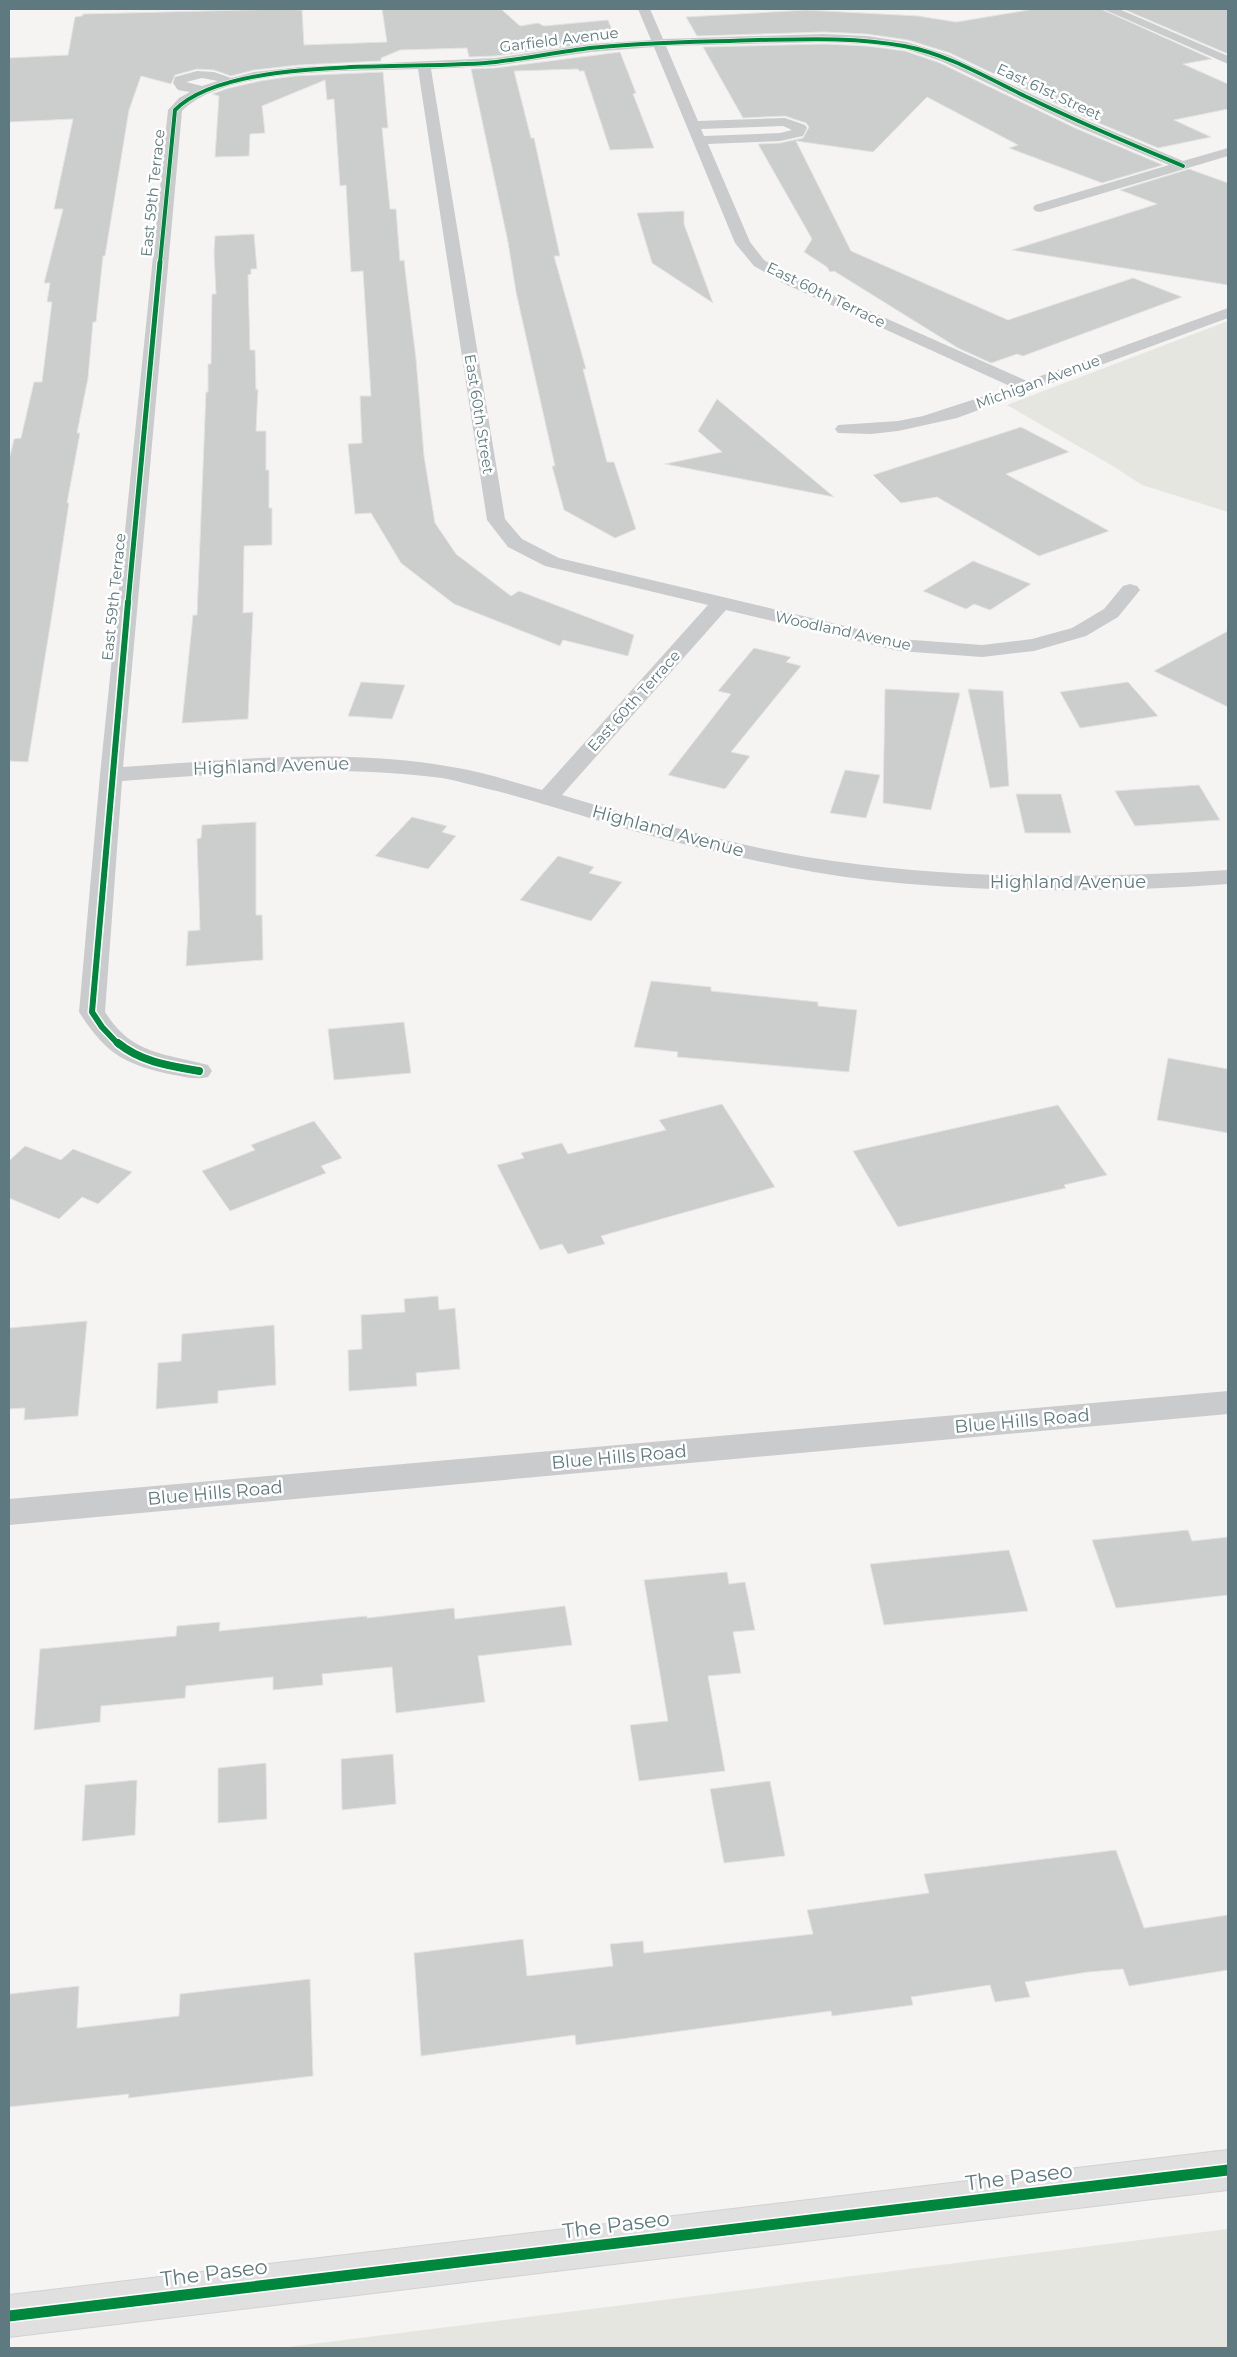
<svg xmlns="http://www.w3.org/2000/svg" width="1237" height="2357" viewBox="0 0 1237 2357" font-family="Montserrat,sans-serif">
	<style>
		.green { fill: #e4e6df }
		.building { fill: #cccece; stroke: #e4e4e2 }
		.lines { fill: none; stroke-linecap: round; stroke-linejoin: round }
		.major-casing { stroke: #d1d2d2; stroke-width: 2 }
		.minor { fill: #cacbcc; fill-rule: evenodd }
		.major { fill: #dfe0df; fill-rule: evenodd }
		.cycleway-far4-casing { stroke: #fff; stroke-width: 5 }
		.cycleway-far3-casing { stroke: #fff; stroke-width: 7 }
		.cycleway-far2-casing { stroke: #fff; stroke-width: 9 }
		.cycleway-far1-casing { stroke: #fff; stroke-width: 11 }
		.cycleway-casing { stroke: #fff; stroke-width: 14 }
		.cycleway-far4 { stroke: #00873e; stroke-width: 4 }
		.cycleway-far3 { stroke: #00873e; stroke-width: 5 }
		.cycleway-far2 { stroke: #00873e; stroke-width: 6 }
		.cycleway-far1 { stroke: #00873e; stroke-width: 8 }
		.cycleway { stroke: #00873e; stroke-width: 11 }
		.labels { text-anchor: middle; stroke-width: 5; stroke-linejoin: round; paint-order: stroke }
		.far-street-label { font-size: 15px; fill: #5e797f; stroke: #fff }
		.street-label { font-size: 18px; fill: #5e797f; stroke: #fff }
		.near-street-label { font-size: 21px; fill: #5e797f; stroke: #fff }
	</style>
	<rect width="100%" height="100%" fill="#f5f4f2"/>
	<path class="green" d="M1228,321V512L1142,485L1111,465L1007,405Z
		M1228,2229V2348H280Z"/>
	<path class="building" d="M283,9L302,10L304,45L387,42L382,9H501L520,26L538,23L544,26L608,20L616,40L495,56L469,57L467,48L400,50L381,58V61L299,65L254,70L231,76L214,70L197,69L175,75L171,84L141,76L129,110L105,256H103L96,322H93L88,378L77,433H80L67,503H69L53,608L28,762L9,761V460L14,439L21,438L34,382H42L52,302H47L50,283H44L63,209H54L73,119L9,122V58L68,55L75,17L82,16L83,14Z
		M1034,9H1101L1212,59L1183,64L1228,84V109L1174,120L1211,137L1158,148L1087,118L950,53L908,40L867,34L824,32L697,36L686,17L806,10L918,16L956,22Z
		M1123,9H1228V54Z
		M824,44L867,46L905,51L940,63L1075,128L1163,165L1102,183L1009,148L1018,145L927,97L873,152L796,141L851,251L1008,320L1133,278L1182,297L1023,356L1017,354L991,363L958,348L834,271L830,272L827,267L804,252L812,239L758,144L780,143L803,138L809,127L806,123L785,116L743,118L703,47Z
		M620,52L636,93L633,94L654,148L610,150L584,71H579L578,69L514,71L531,138H534L560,256H554L586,369H583L607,462H614L636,529L615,538L564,510L552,466H555L516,292L508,242L471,69L495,68Z
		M383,72L388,128H382L390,209H396L400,261L404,260L407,286L416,359L424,456L435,523L456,554L511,596L519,591L634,635L628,656L563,640L560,646L454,604L401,563L371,513L355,514L348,444L362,443L360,396H371L363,271L351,272L346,185L340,186L334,99L327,100L325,80L262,106L265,133L250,134L249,156L215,157L219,96L212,94L229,88L260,81L294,76Z
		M1189,169L1228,183V285L1012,250L1157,204L1120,190Z
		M684,211V224L713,303L652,263L637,213Z
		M254,234L257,269H251V274L248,275L250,350H255L256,390L258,389L256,431H266V470H269V508H272V545L244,546L243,613L253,612L248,719L182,723L193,615H197L206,392H208V364H211L212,294H216L214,253L215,236Z
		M717,399L834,497L665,464L722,452L698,431Z
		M1021,427L1069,452L1006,474L1109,531L1039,556L937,497L901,503L873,475Z
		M973,561L1031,584L990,610L974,604L966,609L923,591Z
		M1228,631V707L1154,671Z
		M754,648L791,657L786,662L801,666L731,752L750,756L725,789L668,775L731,694L718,691Z
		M361,682L405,685L392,719L348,716Z
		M1128,682L1158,716L1080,728L1060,692Z
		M885,689L960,693L931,810L883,803Z
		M968,689L1003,691L1009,786L990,788Z
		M845,770L880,775L866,818L830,813Z
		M1199,785L1220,820L1135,826L1115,791Z
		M1016,794H1061L1071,833H1025Z
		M412,817L447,826L442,832L456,836L428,869L375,856Z
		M256,822V915H262L263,960L186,966L188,931L200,930L197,839L201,838L202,825Z
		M558,856L594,867L589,873L622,882L591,921L520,900Z
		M651,981L711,987V991L818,1002V1006L857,1010L849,1072L677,1057L678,1052L634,1047Z
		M404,1022L411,1073L334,1080L328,1029Z
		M1168,1058L1228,1069V1133L1157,1120Z
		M722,1104L775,1187L601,1236L605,1244L568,1254L562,1244L540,1250L497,1165L524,1158L521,1153L562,1143L568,1154L666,1130L659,1120Z
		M1058,1105L1107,1175L1064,1185L1066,1188L898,1227L853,1151Z
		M314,1121L342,1158L321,1166L326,1173L230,1211L202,1171L255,1150L251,1145Z
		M25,1146L61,1160L73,1149L132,1172L98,1204L82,1197L59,1219L9,1198V1161Z
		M438,1296L439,1310L455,1308L460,1369L416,1373L417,1386L349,1391L348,1350L362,1349L361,1315L405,1312L404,1299Z
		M87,1321L78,1416L24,1420L25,1408L9,1409V1328Z
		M274,1325L276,1385L218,1391V1403L156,1409L158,1363L181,1361L182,1334Z
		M1188,1530L1192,1541L1228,1537V1595L1116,1608L1092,1540Z
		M1009,1550L1028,1611L884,1625L870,1564Z
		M727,1572L729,1584L745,1582L755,1630L733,1632L741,1673L708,1676L725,1771L639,1781L630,1725L668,1721L644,1580Z
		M565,1606L572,1645L478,1656L485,1702L396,1713L392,1667L322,1674L323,1685L273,1690V1677L186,1686L185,1698L101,1706L100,1722L34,1730L40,1649L176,1636L177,1626L220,1622L219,1631L367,1616V1618L454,1608L455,1619Z
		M393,1754L396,1804L342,1810L341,1759Z
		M266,1763L267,1819L218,1823V1768Z
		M137,1780L135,1835L82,1841L85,1785Z
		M770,1781L785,1856L724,1863L710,1789Z
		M1116,1850L1144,1928L1228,1915V1970L1129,1986L1123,1969L1088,1972L1025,1982L1030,1997L995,2002L990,1985L911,1997L913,2005L832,2016L831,2011L576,2045L575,2035L421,2056L414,1953L523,1939L527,1976L613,1966L610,1944L643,1941L644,1953L813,1934L807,1910L929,1893L924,1874Z
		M310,1979L313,2076L128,2098L129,2094L9,2107V1994L79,1986L77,2028L179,2016L180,1994Z"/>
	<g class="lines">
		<defs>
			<path id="major" d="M1228,2150V2190L9,2337V2295Z"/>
		</defs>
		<use href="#major" class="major-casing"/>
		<path class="minor" d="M638,9H650L663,39L824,34L867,36L907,42L949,55L1086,120L1183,161L1228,148V156L1040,212L1035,211L1033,208L1035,205L1169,165L1076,126L941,61L905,49L867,44L824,42L666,46L698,121L785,118L805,125L807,128L803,136L780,141L708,144L750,242L764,260L793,277L1027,381L1228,308V318L957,418L898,431L871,434L838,433L835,429L838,425L898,421L923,416L1012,387L783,283L754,266L735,243L654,47L591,52L495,66L431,69L505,519L522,539L559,558L899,639L982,645L1032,639L1072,628L1104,609L1123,586L1130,584L1137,586L1140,590L1118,617L1086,636L1034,651L982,657L899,651L726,610L562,795C643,819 723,843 807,857C946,880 1087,879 1228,870V884C1108,893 988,893 869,880C809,873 750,860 692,846C626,831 562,808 497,791C478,787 460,781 442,778C335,764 228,773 122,781L105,1012C132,1055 164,1053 208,1065L212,1071L208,1077C196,1080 186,1077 174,1075C125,1065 106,1054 79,1012L100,775L168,110L179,98L190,92L178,90L173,83L175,77L197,71L214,72L231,78L254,72L299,67L495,58L591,44L651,40ZM418,69L487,520L508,547L545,566L708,605L542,790C511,781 479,771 446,766C340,748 230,760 123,767L182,111C226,66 357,72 418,69ZM202,78L218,81L202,86L186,82ZM783,126L792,130L780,133L704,136L701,129Z
			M1103,9H1119L1228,56V64Z
			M1228,1391V1414L9,1525V1499Z"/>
		<use href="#major" class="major"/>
		<defs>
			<path id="cycleway-far4" d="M160,263L175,110C231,54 417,71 496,62C528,58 559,52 590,48C645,42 702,42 758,40C807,39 855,37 904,46C948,54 989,79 1029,98C1080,123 1131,144 1183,166"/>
			<path id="cycleway-far3" d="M128,603L160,262"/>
			<path id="cycleway-far2" d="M119,1045L102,1027L92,1012L128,602"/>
			<path id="cycleway-far1" d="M118,1043C141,1062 170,1066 199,1071"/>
			<path id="cycleway" d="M9,2316L1228,2170"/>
		</defs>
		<use href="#cycleway-far4" class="cycleway-far4-casing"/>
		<use href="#cycleway-far3" class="cycleway-far3-casing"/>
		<use href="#cycleway-far2" class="cycleway-far2-casing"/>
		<use href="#cycleway-far1" class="cycleway-far1-casing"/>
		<use href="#cycleway" class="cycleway-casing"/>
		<use href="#cycleway-far4" class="cycleway-far4"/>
		<use href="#cycleway-far3" class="cycleway-far3"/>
		<use href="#cycleway-far2" class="cycleway-far2"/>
		<use href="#cycleway-far1" class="cycleway-far1"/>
		<use href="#cycleway" class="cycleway"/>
	</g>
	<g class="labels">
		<g class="far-street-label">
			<text transform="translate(559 40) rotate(-7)" y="5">Garfield Avenue</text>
			<text transform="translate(1049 92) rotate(25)" y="5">East 61st Street</text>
			<text transform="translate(153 193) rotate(-84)" y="5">East 59th Terrace</text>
			<text transform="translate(826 295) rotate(26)" y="5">East 60th Terrace</text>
			<text transform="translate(1038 382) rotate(-20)" y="5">Michigan Avenue</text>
			<text transform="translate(479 414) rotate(81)" y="5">East 60th Street</text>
			<text transform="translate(114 597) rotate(-84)" y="5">East 59th Terrace</text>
			<text transform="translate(843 631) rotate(12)" y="5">Woodland Avenue</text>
			<text transform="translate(634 701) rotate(-48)" y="5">East 60th Terrace</text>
		</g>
		<g class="street-label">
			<text transform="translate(271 766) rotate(-2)" y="6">Highland Avenue</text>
			<text transform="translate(668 831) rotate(15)" y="6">Highland Avenue</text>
			<text x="1068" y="888">Highland Avenue</text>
			<text transform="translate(1022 1421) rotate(-5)" y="6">Blue Hills Road</text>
			<text transform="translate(619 1457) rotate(-5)" y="6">Blue Hills Road</text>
			<text transform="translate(215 1493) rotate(-5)" y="6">Blue Hills Road</text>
		</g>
		<g class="near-street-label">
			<text transform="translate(1019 2177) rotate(-7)" y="7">The Paseo</text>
			<text transform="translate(616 2225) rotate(-7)" y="7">The Paseo</text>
			<text transform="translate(214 2273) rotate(-7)" y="7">The Paseo</text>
		</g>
	</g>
	<rect width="1237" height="2357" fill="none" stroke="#5e797f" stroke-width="20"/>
</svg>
